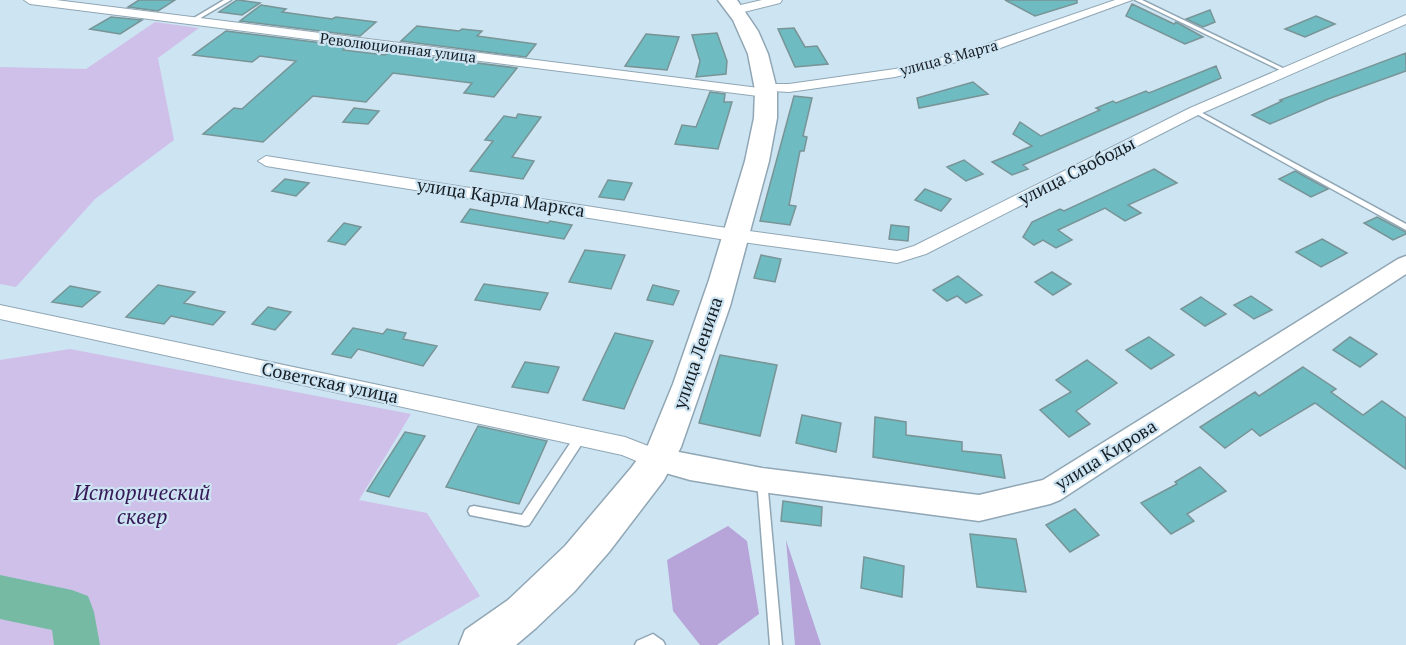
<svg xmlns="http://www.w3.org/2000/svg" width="1406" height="645" viewBox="0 0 1406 645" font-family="'PT Serif',serif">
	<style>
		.green { fill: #cfc0ea }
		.forest { fill: #b7a4d9 }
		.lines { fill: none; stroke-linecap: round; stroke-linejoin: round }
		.river { fill: #76baa3; fill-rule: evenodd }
		.building { fill: #6ebbc2; stroke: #789496; stroke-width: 1.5 }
		.service-casing { stroke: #90a6b4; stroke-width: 3 }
		.minor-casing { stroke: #90a6b4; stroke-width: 2 }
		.tertiary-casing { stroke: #90a6b4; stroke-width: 3 }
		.primary-casing { stroke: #90a6b4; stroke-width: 3 }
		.service { fill: #fff; fill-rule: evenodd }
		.minor { fill: #fff; fill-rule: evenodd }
		.tertiary { fill: #fff; fill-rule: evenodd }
		.primary { fill: #fff; fill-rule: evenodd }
		.labels { text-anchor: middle; stroke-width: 4.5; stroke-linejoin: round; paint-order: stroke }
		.far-street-label { font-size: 15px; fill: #161e24; stroke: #cde4f2 }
		.street-label { font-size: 18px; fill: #161e24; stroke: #cde4f2 }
		.near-park-label { font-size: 21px; font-style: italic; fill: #351856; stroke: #cde4f2 }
	</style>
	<rect width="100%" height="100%" fill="#cde4f2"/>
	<path class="green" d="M155,22L199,28L158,58L174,140L95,199L16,287L0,284V67L86,69Z
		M70,349L411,414L359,500L427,513L480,596L396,645H0V360Z"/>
	<path class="forest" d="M728,526L747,541L759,614L717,645H700L673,611L667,560Z
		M786,540L821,645H795Z"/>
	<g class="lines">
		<path class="river" d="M0,575L72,590L88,596L94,612L100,645H54L52,630L0,619Z"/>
	</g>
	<path class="building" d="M139,0H175L158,11L128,7Z
		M237,0H238L260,3L242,15L219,12Z
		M1005,0H1077V3L1035,16Z
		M1132,4L1174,24L1176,22L1203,37L1185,44L1126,16Z
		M261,5L286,9L282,12L332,19L336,17L376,22L360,36L240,21Z
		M1210,10L1215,22L1203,27L1186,19Z
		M1316,16L1335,24L1305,37L1285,29Z
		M111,17L142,20L120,34L90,29Z
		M417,26L459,31L462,29L482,31L477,36L536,44L526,57L401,41Z
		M794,28L805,47L817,46L828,64L795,67L778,29Z
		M226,31L347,46L343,50L385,55L389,52L517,68L494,97L464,93L472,83L393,73L366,102L313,96L263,142L203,134L234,108L242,109L296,61L260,56L252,62L193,55Z
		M717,33L727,61L726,74L696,77L700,61L692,35Z
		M646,34L679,37L667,70L625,66Z
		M1406,53V71L1328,99L1270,124L1252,115L1282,101L1280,100Z
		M1216,66L1221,78L1023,165L1028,169L1012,175L992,162L1032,146L1013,134L1020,122L1041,136L1100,110L1096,108L1113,101L1116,103L1146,91L1149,93Z
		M973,82L988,94L919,108L917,98Z
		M710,92L725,94L724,102H732L718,149L675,144L682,125L696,127Z
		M794,96L812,98L803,136L807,137L804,151H800L789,205L796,206L790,225L760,221Z
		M354,108L379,111L368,124L343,122Z
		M518,114L541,117L512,157L534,161L523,179L470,171L493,141L485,140L504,116L516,118Z
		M964,160L983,174L966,181L947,167Z
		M1154,169L1177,183L1128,205L1141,213L1125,221L1105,208L1058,230L1072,240L1056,248L1043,240L1034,245L1023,237L1032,222L1060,209L1064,211Z
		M1295,171L1328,189L1311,197L1279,179Z
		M285,179L309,183L296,196L272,191Z
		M608,180L632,183L624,200L599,197Z
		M925,189L951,199L941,211L915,200Z
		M470,209L548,223L550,221L572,225L564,239L461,222Z
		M1377,217L1406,232V234L1393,240L1364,223Z
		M344,223L361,227L345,245L328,241Z
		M891,225L909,227L908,241L889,239Z
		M1322,239L1347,253L1321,267L1296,252Z
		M585,250L625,255L611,289L569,282Z
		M761,255L781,259L775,282L754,278Z
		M1052,272L1071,284L1053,295L1035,282Z
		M958,276L982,295L966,303L957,296L947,301L933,290Z
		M484,284L548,293L540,310L475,300Z
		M158,285L195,292L184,303L225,312L213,325L171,316L164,324L126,317Z
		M653,285L679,291L673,305L647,300Z
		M70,286L100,292L82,307L52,302Z
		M1251,296L1272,310L1254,319L1234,305Z
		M1201,297L1226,314L1205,326L1181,309Z
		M268,307L291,312L275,330L252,324Z
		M353,328L383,334L387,329L406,333L403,339L437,346L423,366L358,349L351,358L332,354Z
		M615,333L653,341L624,409L583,400Z
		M1149,337L1174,355L1151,369L1126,350Z
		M1350,337L1377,354L1360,367L1333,350Z
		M720,355L777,365L760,436L699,423Z
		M1087,360L1117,383L1076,411L1090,424L1069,437L1040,410L1071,392L1056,380Z
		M525,362L559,367L548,393L512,387Z
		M1303,367L1336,389L1331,392L1363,415L1382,401L1406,418V469L1315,403L1260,436L1252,429L1225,448L1200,427L1255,392L1259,396Z
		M802,415L841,423L836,452L796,443Z
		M875,417L906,422V435L962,442V451L1001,455L1005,478L873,457Z
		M478,426L547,441L519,504L446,487Z
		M405,432L425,436L389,497L367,491Z
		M1200,467L1226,491L1187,514L1194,521L1171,534L1141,503L1177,484L1175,482Z
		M783,501L822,507L821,526L781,521Z
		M1075,509L1099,535L1070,552L1046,525Z
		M970,534L1016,539L1026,592L977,587Z
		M864,557L904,566L902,597L861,588Z"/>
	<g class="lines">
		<defs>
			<path id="service" d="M224,0H231L192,23L187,22Z
				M1135,0H1142L1289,71L1284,72Z
				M1195,109L1406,224V230L1193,112V110Z
				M581,432L585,433L586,436L585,439L529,525L525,526L470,515L468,511L470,507L474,506L522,515L577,433Z
				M762,475L766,477L767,480L782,645H770L757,480L758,477Z
				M653,634L663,641L665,645H635L637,641Z"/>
			<path id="minor" d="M24,0H56L759,88L760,84H789L895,69L964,52L1115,0H1132L973,58L895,77L789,92L772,91L771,96L766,97L30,4Z
				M762,0H782L780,3L736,14L730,10L732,7Z
				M1406,15V24L1200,114L926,254L897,263L720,239L266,166L258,161L266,156L720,227L897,251L914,246L1190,108Z
				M0,305L625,437L666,453L669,460L666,467L658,470L622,455L0,319Z"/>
			<path id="tertiary" d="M1406,256V274L1060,500L1050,504L979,521L762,492L690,480L648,468L644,460L648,452L658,448L762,468L979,495L1043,480L1398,259Z"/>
			<path id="primary" d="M718,0H737L758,31L768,54L777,90V118L769,161L730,306L681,447L664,480L609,552L574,592L536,628L516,645H459L465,630L508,600L565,546L631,468L648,445L673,384L709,280L745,161L754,118L755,90L748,54L733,20Z"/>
		</defs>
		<use href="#service" class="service-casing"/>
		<use href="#minor" class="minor-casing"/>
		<use href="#tertiary" class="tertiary-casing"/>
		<use href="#primary" class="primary-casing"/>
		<use href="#service" class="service"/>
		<use href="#minor" class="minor"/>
		<use href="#tertiary" class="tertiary"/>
		<use href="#primary" class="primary"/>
	</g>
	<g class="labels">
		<g class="far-street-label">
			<text transform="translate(398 48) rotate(7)" y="5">Революционная улица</text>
			<text transform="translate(949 58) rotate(-15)" y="5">улица 8 Марта</text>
		</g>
		<g class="street-label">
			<text transform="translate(1077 171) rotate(-27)" y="6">улица Свободы</text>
			<text transform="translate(501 198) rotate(9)" y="6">улица Карла Маркса</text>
			<text transform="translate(698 353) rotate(-71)" y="6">улица Ленина</text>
			<text transform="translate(330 383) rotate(12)" y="6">Советская улица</text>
			<text transform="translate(1106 455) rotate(-32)" y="6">улица Кирова</text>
		</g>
		<g class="near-park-label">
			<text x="142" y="500">Исторический<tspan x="142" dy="24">сквер</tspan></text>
		</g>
	</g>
</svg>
